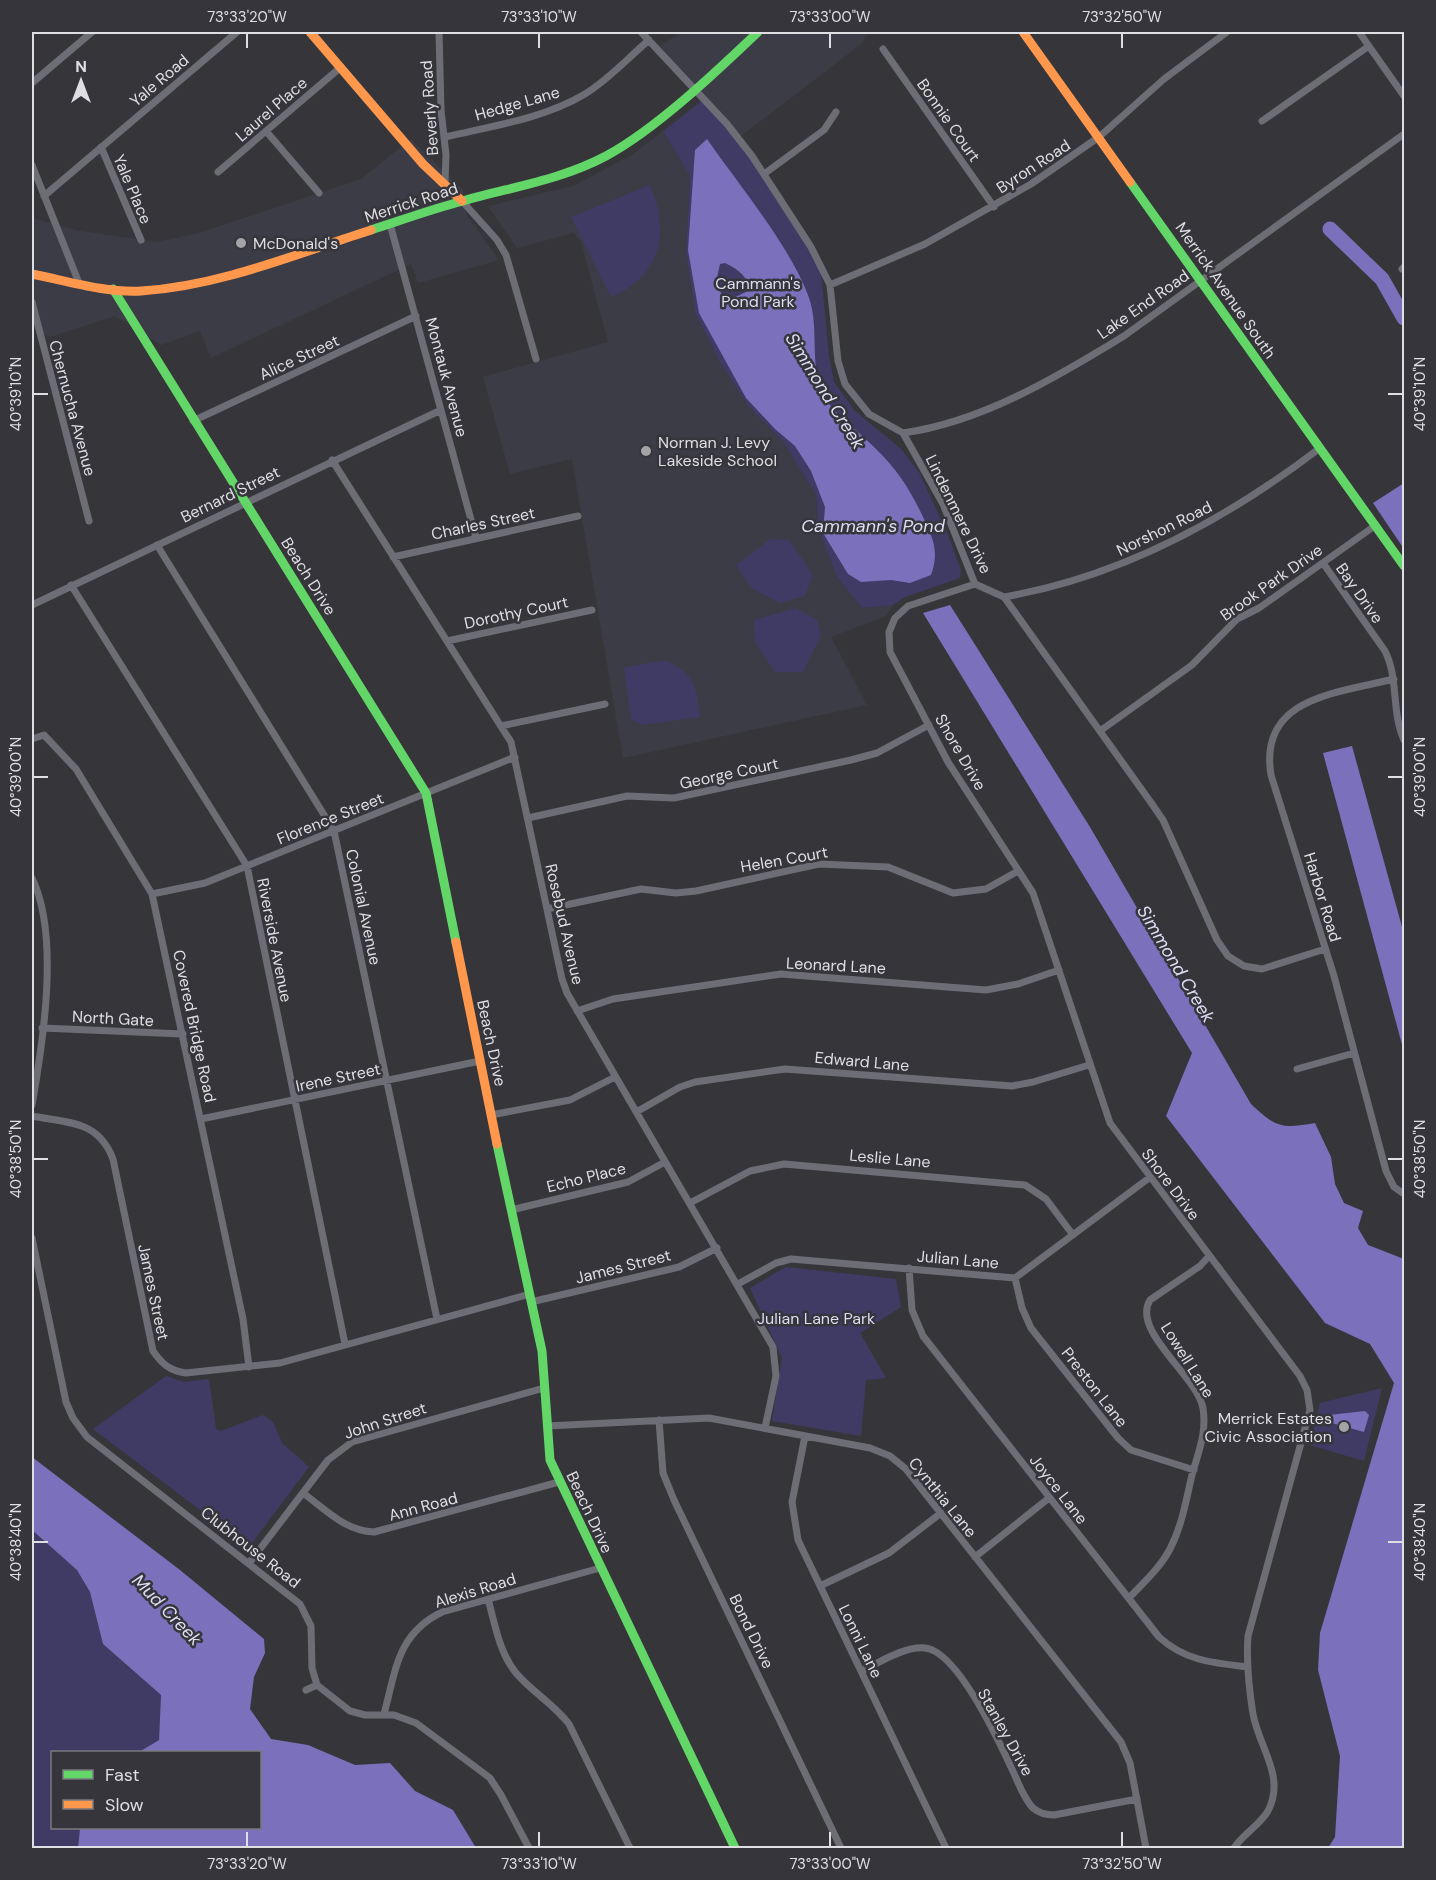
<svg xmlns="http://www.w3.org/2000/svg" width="1436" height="1880" viewBox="0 0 1436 1880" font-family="'DM Sans',sans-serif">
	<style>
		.built { fill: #3c3c47 }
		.green { fill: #403b64 }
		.water { fill: #7a70bb; fill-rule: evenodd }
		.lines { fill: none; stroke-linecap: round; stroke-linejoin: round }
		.river { stroke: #7a70bb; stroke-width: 15 }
		.street { stroke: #6d6d76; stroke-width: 7 }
		.fast { stroke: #63d668; stroke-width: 9 }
		.slow { stroke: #ff974d; stroke-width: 9 }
		.ticks { fill: none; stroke: #dfdfe3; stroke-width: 2 }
		.poi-dot { fill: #a4a4a8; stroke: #35353b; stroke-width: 2 }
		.labels { text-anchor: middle; stroke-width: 5; stroke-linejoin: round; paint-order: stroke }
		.street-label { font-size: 16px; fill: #dfdfe3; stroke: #35353b }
		.poi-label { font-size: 16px; fill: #dfdfe3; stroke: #35353b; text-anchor: start }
		.park-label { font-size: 16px; fill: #dddcf3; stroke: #35353b }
		.water-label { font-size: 18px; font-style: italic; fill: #deddf3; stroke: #35353b }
		.neatline { fill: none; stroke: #dfdfe3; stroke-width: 2 }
		.ticks-label { font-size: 15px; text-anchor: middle; fill: #dfdfe3 }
	</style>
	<rect width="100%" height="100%" fill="#36363a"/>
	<path class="built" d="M681,32H870L860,45L737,139L659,47Z
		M663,131L690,176L686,251L695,313L719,361L749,407L784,443L816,495L818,528L837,577L862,608L893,605L886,616L831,637L867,705L623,758L572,459L510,474L483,377L608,342L581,242L573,233L517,248L488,206L573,186L632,155Z
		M411,139L463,190L466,214L499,260L418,283L411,264L211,358L200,331L161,345L115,316L50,337L32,328V218L80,231L157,242L199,233L361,179Z"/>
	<path class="green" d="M703,100L751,156L807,243L821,272L829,356L834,382L855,411L901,449L919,472L946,530L961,570L960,578L905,597L893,605L862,608L837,577L818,528L816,495L784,443L749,407L719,361L695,313L686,251L690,176L663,131Z
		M650,185C670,232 662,275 611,297L571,217Z
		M771,539L789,540L813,575L805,596L780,603L751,588L736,565Z
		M796,608L817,620L821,635L803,672H775L755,642L754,620Z
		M664,660C695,674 696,685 700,717L642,725L631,719L624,668Z
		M786,1267L896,1279L901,1307L860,1333L886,1378L866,1380L861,1436L772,1421L782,1358L750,1288Z
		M166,1376L184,1382L209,1379L216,1429L221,1431L263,1415L273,1422L282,1443L309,1467L249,1547L93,1429Z
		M1382,1388L1364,1461L1310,1445L1320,1403Z
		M32,1530L77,1569L90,1592L103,1644L161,1695L159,1740L139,1752H52V1828H80L78,1848H32Z"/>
	<path class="water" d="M707,139C739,185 789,245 808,295C822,330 805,374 830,405C842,421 862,434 876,449C898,470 912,493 924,519C934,540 939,553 931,575L910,583L891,580L861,582L848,574L823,533L825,507L811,471L795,446L775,429L746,398L699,313L688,250L695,150ZM725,263C736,268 750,277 748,291L725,302L716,282L720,264Z
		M1404,483V549L1373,503Z
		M950,605L1090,827L1251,1104C1275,1127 1282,1129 1315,1123L1331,1157L1335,1184L1344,1203L1363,1211L1358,1228L1368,1245L1404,1259V1848H1328L1335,1837L1340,1756L1318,1670L1320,1633L1394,1383L1370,1344L1325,1323L1166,1116L1192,1053L923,613Z
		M1352,746L1404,934V1052L1323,753Z
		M1365,1411L1369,1415L1364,1432L1328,1422L1329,1415Z
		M32,1457L180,1570L264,1639L265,1653L254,1677L250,1709L271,1739L308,1745L355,1765L390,1763L415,1791L453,1810L476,1848H78L80,1828H260V1752H139L159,1740L161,1695L103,1644L90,1592L77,1570L32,1530Z"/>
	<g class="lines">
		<path class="river" d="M1330,229L1382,279L1404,318"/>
		<path class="street" d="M439,32L441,110L446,155L445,182
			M641,32L727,124L752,156L811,247L830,285L838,361L845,384L869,414L903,433L943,504L975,584L1004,597L1152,804L1163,820L1217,940L1228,956L1244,966L1262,969L1325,949
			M1359,32L1404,96
			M883,49L994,207
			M32,83L92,32
			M1262,121L1369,46
			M266,131L319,193
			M445,137C492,126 543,119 585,94C608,80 628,58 649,40
			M101,147L141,240
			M32,165L79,283
			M218,172L341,67
			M764,174L824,130L836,112
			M44,196L237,32
			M462,201L497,240L506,255L536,359
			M390,224L476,538
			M1402,269L1404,267
			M830,285L925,244L1031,184L1099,137L1164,79L1227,32
			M32,302L89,521
			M193,421L416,316
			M903,433C982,422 1057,377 1124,336L1404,134
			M332,460L511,742L562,979L567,993L773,1347L776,1376L765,1428
			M157,545L334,831L437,1319
			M393,557L578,516
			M1323,563L1385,651C1399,679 1391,711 1404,740
			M975,584L908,606L895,618L889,632L890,652L948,762L1033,893L1110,1123L1300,1376L1307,1390L1310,1410L1248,1636C1246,1662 1249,1689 1253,1714C1259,1748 1286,1776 1268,1811C1260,1825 1243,1834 1234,1848
			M71,585L247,866L345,1344
			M1004,597C1120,577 1227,519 1320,448
			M32,605L441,410
			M447,641L592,610
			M1394,679C1338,693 1258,697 1271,775L1334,976L1386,1171L1394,1187L1404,1194
			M501,726L605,704
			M1100,731L1192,665L1237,619L1259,608L1376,525
			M32,739L44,735L76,769L152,894L243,1319L249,1367
			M528,818L627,796L674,798L851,760L877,753L929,725
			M32,878C60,935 43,1043 32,1105
			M152,894L205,883L515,757
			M547,909L641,889L676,893L696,891L819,864L888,867L953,893L986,889L1018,871
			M577,1011L613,999L781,974L986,990L1018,984L1059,970
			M42,1028L183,1034
			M1297,1069L1354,1053
			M638,1111L680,1087L695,1082L785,1069L1012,1086L1033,1082L1089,1065
			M491,1115L570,1100L615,1077
			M32,1116C68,1123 98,1120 113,1159L153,1351C162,1364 170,1371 186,1373L280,1363L530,1294
			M201,1119L480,1061
			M690,1203L750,1171L784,1164L1025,1185L1046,1199L1073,1235
			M511,1210L628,1182L665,1162
			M32,1238L66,1402L73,1418L87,1437L300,1604L311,1626L312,1668L317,1685L350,1711L365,1715H394L416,1723L474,1766L490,1778L501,1795L529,1848
			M909,1268L912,1310L923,1336L1159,1637C1185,1661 1214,1663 1248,1667
			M1015,1278L1022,1308L1031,1328L1118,1438L1131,1450L1194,1470
			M738,1284L776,1263L791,1259L1015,1278L1149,1178
			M531,1302L679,1267L717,1248
			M659,1420L663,1473L674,1500L841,1848
			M547,1426L709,1418L870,1448L890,1456L906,1469L1121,1742L1130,1763L1146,1848
			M805,1436L792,1502L798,1540L946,1848
			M303,1493C325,1509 345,1531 374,1532L559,1482
			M975,1557L1049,1498
			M250,1562L328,1460L352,1442L544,1388
			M820,1586L889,1553L941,1513
			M1129,1598C1143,1583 1160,1568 1170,1549C1182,1526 1186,1500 1192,1475C1198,1453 1207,1433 1203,1408C1197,1376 1131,1331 1150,1300L1200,1266L1209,1256
			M488,1599C495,1624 499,1652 516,1673C532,1692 554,1704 569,1724L630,1848
			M861,1671C879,1663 904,1646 925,1648C957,1651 998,1739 1011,1767C1017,1779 1023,1798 1033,1808C1039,1813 1046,1815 1054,1815L1137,1799
			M306,1690L317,1685
			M384,1714C396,1670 397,1634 442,1612L600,1568"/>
		<path class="fast" d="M1130,182L1404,566
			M371,230C402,220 432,209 463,201C511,187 561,180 606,156C656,129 716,72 758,32
			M113,289L426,793L456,942
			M497,1144L542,1351L550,1460L735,1848"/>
		<path class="slow" d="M310,32L423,164L462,201
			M1023,32L1130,182
			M32,274C67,281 105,293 141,291C220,286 296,254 371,230
			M456,942L497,1144"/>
	</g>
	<path class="ticks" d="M247,33V48M539,33V48M830,33V48M1122,33V48M33,394H48M1388,394H1403M33,777H48M1388,777H1403M33,1159H48M1388,1159H1403M33,1542H48M1388,1542H1403M247,1832V1847M539,1832V1847M830,1832V1847M1122,1832V1847"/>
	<g class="poi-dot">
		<circle cx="241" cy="243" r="6"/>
		<circle cx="646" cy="451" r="6"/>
		<circle cx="1344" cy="1427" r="6"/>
	</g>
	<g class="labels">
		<g class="street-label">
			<text transform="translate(159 80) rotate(-40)" y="6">Yale Road</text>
			<text transform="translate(517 103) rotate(-16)" y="6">Hedge Lane</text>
			<text transform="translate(429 108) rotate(-94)" y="6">Beverly Road</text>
			<text transform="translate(271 109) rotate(-41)" y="6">Laurel Place</text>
			<text transform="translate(949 120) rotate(55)" y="6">Bonnie Court</text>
			<text transform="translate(1033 166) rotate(-33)" y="6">Byron Road</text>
			<text transform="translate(133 189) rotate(67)" y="6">Yale Place</text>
			<text transform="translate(411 202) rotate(-18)" y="6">Merrick Road</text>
			<text transform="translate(1226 290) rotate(55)" y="6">Merrick Avenue South</text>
			<text transform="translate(1143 304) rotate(-35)" y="6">Lake End Road</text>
			<text transform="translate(299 357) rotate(-25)" y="6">Alice Street</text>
			<text transform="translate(447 377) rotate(75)" y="6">Montauk Avenue</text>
			<text transform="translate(73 408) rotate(75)" y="6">Chernucha Avenue</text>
			<text transform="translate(230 494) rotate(-26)" y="6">Bernard Street</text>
			<text transform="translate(959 514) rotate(64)" y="6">Lindenmere Drive</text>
			<text transform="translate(483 523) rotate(-12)" y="6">Charles Street</text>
			<text transform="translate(1164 528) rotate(-26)" y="6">Norshon Road</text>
			<text transform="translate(309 576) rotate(58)" y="6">Beach Drive</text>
			<text transform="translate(1271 582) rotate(-35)" y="6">Brook Park Drive</text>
			<text transform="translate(1360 593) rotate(55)" y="6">Bay Drive</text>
			<text transform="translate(516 612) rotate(-12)" y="6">Dorothy Court</text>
			<text transform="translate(961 752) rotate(60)" y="6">Shore Drive</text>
			<text transform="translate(729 773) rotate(-12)" y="6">George Court</text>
			<text transform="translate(330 818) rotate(-22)" y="6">Florence Street</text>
			<text transform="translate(784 859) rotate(-10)" y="6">Helen Court</text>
			<text transform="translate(1323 897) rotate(73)" y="6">Harbor Road</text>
			<text transform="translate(364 907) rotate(78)" y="6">Colonial Avenue</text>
			<text transform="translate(565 924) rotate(77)" y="6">Rosebud Avenue</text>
			<text transform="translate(275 940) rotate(79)" y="6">Riverside Avenue</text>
			<text transform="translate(836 965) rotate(3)" y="6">Leonard Lane</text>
			<text transform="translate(113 1018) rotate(3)" y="6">North Gate</text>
			<text transform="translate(195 1026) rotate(78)" y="6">Covered Bridge Road</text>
			<text transform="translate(492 1043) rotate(78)" y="6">Beach Drive</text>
			<text transform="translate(862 1061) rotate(5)" y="6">Edward Lane</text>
			<text transform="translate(338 1077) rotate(-12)" y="6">Irene Street</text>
			<text transform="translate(890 1158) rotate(5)" y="6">Leslie Lane</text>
			<text transform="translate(586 1177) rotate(-14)" y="6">Echo Place</text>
			<text transform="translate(1171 1184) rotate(53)" y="6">Shore Drive</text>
			<text transform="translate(958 1259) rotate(5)" y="6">Julian Lane</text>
			<text transform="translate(623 1266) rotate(-14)" y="6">James Street</text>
			<text transform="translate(154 1292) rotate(78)" y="6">James Street</text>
			<text transform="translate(1188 1360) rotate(58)" y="6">Lowell Lane</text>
			<text transform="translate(1095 1387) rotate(52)" y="6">Preston Lane</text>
			<text transform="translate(385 1420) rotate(-18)" y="6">John Street</text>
			<text transform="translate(1059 1489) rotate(52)" y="6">Joyce Lane</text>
			<text transform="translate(943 1497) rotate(51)" y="6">Cynthia Lane</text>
			<text transform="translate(423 1506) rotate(-15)" y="6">Ann Road</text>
			<text transform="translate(590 1512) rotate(65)" y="6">Beach Drive</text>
			<text transform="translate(251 1547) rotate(38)" y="6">Clubhouse Road</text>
			<text transform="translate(475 1590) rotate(-17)" y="6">Alexis Road</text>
			<text transform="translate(752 1631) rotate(64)" y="6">Bond Drive</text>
			<text transform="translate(861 1641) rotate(64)" y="6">Lonni Lane</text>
			<text transform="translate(1006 1732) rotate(61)" y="6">Stanley Drive</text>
		</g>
		<g class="poi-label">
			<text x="253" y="249">McDonald's</text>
			<text x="658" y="448">Norman J. Levy<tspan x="658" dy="18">Lakeside School</tspan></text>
			<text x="1332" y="1424" text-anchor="end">Merrick Estates<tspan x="1332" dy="18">Civic Association</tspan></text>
		</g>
		<g class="park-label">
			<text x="758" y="289">Cammann's<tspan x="758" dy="18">Pond Park</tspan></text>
			<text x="816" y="1324">Julian Lane Park</text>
		</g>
		<g class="water-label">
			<text transform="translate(825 391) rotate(58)" y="6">Simmond Creek</text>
			<text x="873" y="532">Cammann's Pond</text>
			<text transform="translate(1176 964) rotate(59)" y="6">Simmond Creek</text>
			<text transform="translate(167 1610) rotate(46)" y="6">Mud Creek</text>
		</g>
	</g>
	<rect width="1436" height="1880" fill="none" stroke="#35353b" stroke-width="66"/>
	<rect x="51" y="1751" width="210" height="78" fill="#35353b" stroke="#79797e" stroke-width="1.5"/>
	<rect x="63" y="1770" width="30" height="9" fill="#63d668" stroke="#79797e" stroke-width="1.5"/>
	<text x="105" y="1781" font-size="18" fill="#dfdfe3">Fast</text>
	<rect x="63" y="1800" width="30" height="9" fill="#ff974d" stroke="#79797e" stroke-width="1.5"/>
	<text x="105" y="1811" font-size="18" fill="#dfdfe3">Slow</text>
	<g transform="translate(81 81)" stroke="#35353b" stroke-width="4.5" paint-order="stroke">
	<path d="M0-4.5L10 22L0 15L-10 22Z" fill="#dfdfe3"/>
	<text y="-9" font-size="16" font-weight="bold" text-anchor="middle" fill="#dfdfe3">N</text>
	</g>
	<rect x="33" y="33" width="1370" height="1814" class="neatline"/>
	<g class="ticks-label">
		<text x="247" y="22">73°33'20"W</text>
		<text x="539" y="22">73°33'10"W</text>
		<text x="830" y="22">73°33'00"W</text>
		<text x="1122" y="22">73°32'50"W</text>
		<text transform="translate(16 394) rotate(-90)" y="5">40°39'10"N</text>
		<text transform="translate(1420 394) rotate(-90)" y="5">40°39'10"N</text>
		<text transform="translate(16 777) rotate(-90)" y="5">40°39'00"N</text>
		<text transform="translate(1420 777) rotate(-90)" y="5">40°39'00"N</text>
		<text transform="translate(16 1159) rotate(-90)" y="5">40°38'50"N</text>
		<text transform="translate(1420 1159) rotate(-90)" y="5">40°38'50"N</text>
		<text transform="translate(16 1542) rotate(-90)" y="5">40°38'40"N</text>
		<text transform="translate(1420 1542) rotate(-90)" y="5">40°38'40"N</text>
		<text x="247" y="1869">73°33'20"W</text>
		<text x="539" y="1869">73°33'10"W</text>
		<text x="830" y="1869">73°33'00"W</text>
		<text x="1122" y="1869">73°32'50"W</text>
	</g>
</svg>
